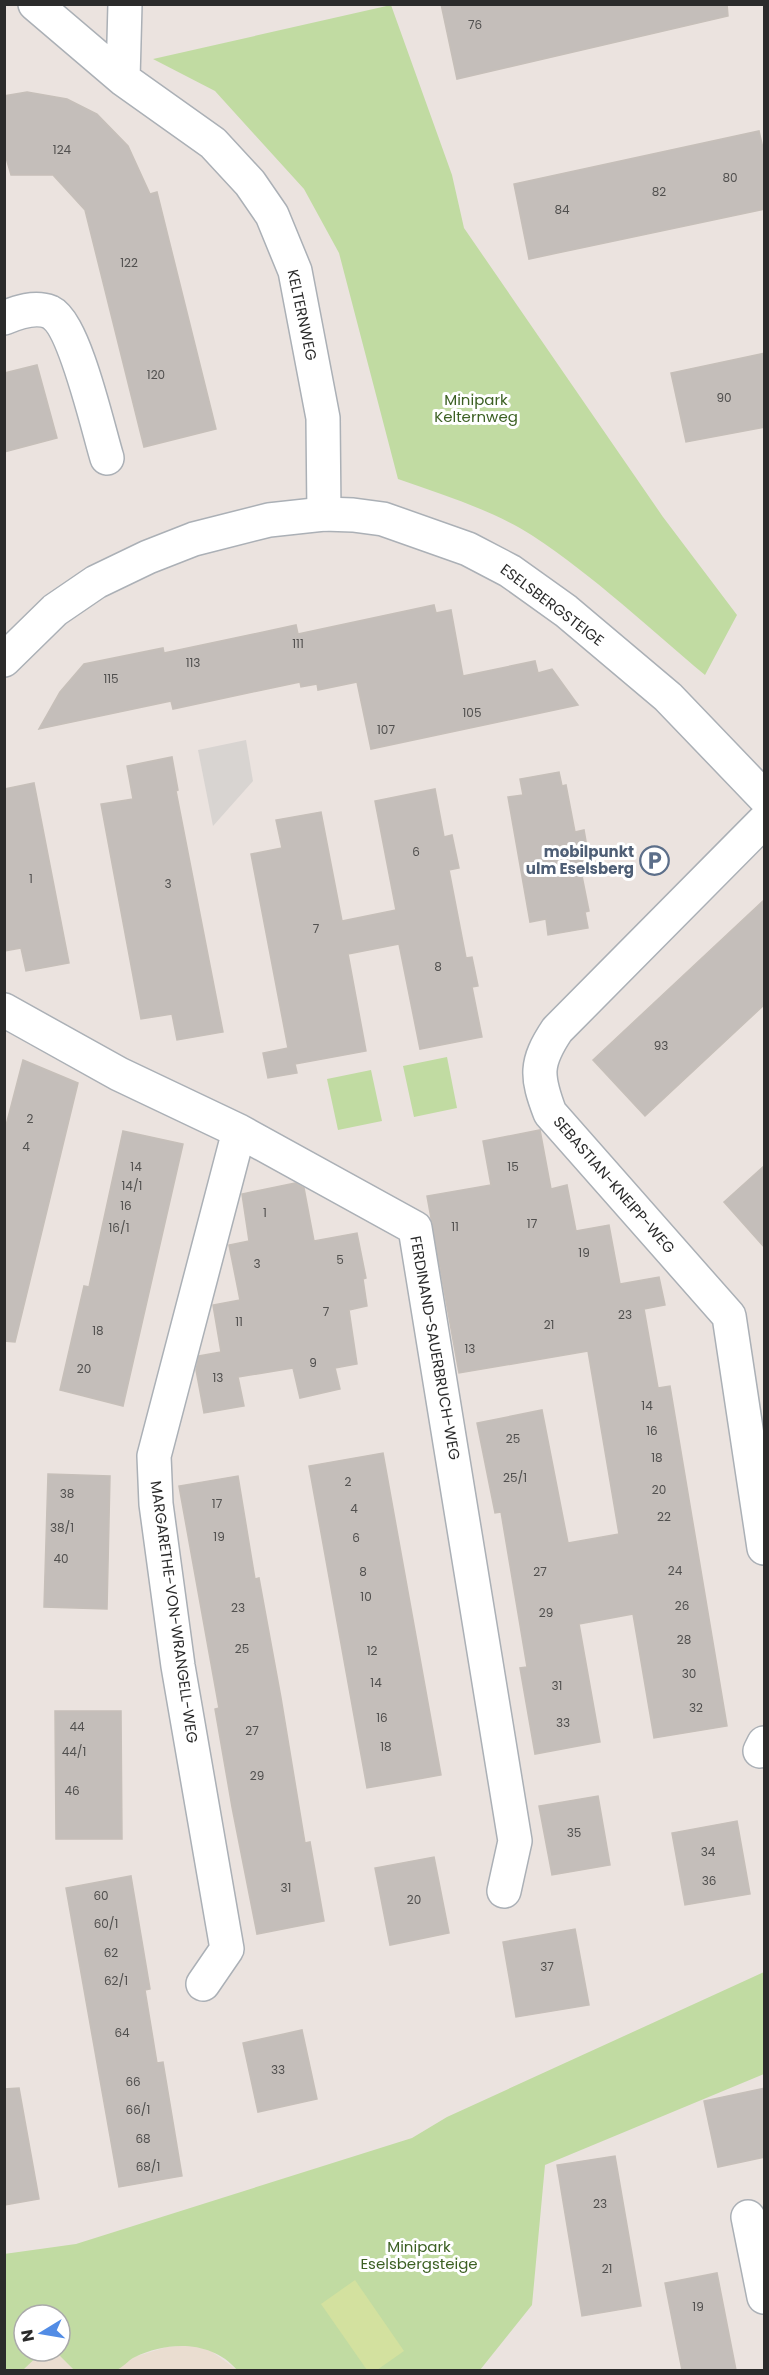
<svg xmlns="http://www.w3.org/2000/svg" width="769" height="2375" viewBox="0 0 769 2375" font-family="Poppins,sans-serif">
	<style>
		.education { fill: #eaddd0 }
		.green { fill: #c1dba2 }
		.pitch { fill: #d3e19f }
		.plaza { fill: #d8d4d1 }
		.building { fill: #c4beba; stroke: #c6bfb9; stroke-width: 1.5 }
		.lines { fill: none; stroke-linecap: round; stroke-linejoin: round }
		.street-casing { stroke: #abb0b6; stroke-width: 36 }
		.secondary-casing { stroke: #abb0b6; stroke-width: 36 }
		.street { stroke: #fff; stroke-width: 33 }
		.secondary { stroke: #fff; stroke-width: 33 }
		.labels { text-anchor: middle; stroke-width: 6; stroke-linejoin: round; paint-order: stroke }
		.number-label { font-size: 12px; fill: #51504f }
		.street-label { font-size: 15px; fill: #2b2b2b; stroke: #fff }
		.park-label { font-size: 15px; fill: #3c6023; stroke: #fff }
		.service-label { font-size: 15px; font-weight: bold; fill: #4e5e75; stroke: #fff; text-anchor: end }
	</style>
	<rect width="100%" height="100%" fill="#ebe3df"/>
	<path class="education" d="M190,2345L211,2351L237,2370H116L134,2357L167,2347Z
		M43,2351H55L74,2370H23Z"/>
	<path class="green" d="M391,5L452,175L464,228L663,517L737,615L705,675C649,628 595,577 533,536C493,510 443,495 398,479L339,253L304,189L215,91L153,59Z
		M447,1057L457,1108L414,1117L403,1066Z
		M371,1070L382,1121L338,1130L327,1079Z
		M764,1972V2074L545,2165L532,2305L480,2370H237C212,2340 167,2341 135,2357C128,2360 123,2368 116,2370C105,2374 86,2370 74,2370L55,2351H60V2315H24V2351H43L23,2370H5L4,2254L76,2244L412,2138L447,2117Z"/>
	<path class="pitch" d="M355,2280L404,2351L377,2370H367L321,2304Z"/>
	<path class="plaza" d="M246,740L253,781L213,826L198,750Z"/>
	<path class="building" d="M441,4H727L728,16L457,79Z
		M27,92L67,99L97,114L128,146L150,194L157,192L216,429L144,447L85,210L53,175H11L4,151V96Z
		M759,131L765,157V209L529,259L514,184Z
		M765,353V427L686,442L671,373Z
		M37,365L57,438L4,452V373Z
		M434,605L436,613L451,610L463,676L535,661L538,673L552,669L578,705L371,749L357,682L318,690L317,684L301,687L300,682L173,709L171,701L39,729L60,692L84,664L163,648L164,653L296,625L298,634Z
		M172,757L178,790L176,791L223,1032L177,1040L172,1014L141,1019L101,804L133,799L127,766Z
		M559,772L562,786L566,785L575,832L584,830L590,864L580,866L589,911L585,912L588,928L548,935L546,919L530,922L508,797L523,795L520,779Z
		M34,783L69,963L26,971L21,948L4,951V789Z
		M435,789L444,837L452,835L459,868L449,870L466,958L472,957L478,986L472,987L482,1037L420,1049L399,944L348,954L366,1051L295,1064L297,1073L268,1078L263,1053L288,1048L251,854L282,848L276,820L321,812L342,921L396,910L375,801Z
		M765,899V1004L645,1116L593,1060Z
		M23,1060L78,1083L15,1342L4,1341V1133Z
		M540,1130L551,1189L567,1185L576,1231L609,1225L620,1284L659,1277L665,1305L644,1309L658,1388L670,1386L727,1726L654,1738L633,1614L579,1624L600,1742L535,1754L520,1668L527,1667L501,1512L495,1513L477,1423L542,1410L568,1543L619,1534L588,1351L459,1373L427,1196L491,1185L483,1141Z
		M123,1131L183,1144L123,1406L60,1390L84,1286L89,1287Z
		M765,1165V1248L724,1202Z
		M295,1183L304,1188L314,1241L357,1233L366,1278L363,1279L367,1306L349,1310L357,1364L335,1368L340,1389L300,1398L293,1368L238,1377L244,1406L204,1413L196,1370L199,1356L221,1352L213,1305L240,1300L229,1245L249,1241L242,1194Z
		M383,1453L441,1775L367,1788L309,1466Z
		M48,1474L110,1476L107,1609L44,1607Z
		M238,1476L255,1579L259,1578L281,1698L305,1843L310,1842L324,1921L257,1934L232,1807L215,1709L219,1708L179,1486Z
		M55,1711H121L122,1839H56Z
		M598,1796L610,1865L552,1875L539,1806Z
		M737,1821L750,1894L685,1905L672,1833Z
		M434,1857L449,1933L390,1945L375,1868Z
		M131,1876L150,1989L145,1990L157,2063L163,2062L182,2176L119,2187L66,1888Z
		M575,1929L589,2005L516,2017L503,1942Z
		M302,2030L317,2099L258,2112L243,2043Z
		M19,2088L39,2199L4,2205V2089Z
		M765,2088V2157L718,2167L704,2101Z
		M615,2156L641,2306L582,2316L557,2165Z
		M717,2273L736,2370H682L665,2283Z"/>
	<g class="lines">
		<defs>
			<path id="street" d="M35,4L123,79L213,143L250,183L272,215L295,271L323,418L324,514
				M123,79L125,4
				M4,318C18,312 35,306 50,312C75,324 98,429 107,458
				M764,821L557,1030C535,1063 536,1076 550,1113L729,1316L764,1548
				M4,1010L119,1074L239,1131L415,1228L515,1841L504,1891
				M760,1751L764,1743
				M203,1984L227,1949L178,1666L156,1504L154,1456L239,1131
				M748,2217L764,2297"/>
			<path id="secondary" d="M4,660L55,610L96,582L148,557L194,539L269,520L324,514L353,515L383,519L468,549L510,571L566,611L668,697L764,797"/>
		</defs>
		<use href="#street" class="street-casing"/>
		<use href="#secondary" class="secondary-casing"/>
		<use href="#street" class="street"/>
		<use href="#secondary" class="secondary"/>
	</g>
	<defs>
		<symbol id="parking-ring" viewBox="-11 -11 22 22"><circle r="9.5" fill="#fff" stroke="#5c6f8a" stroke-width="1.5"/><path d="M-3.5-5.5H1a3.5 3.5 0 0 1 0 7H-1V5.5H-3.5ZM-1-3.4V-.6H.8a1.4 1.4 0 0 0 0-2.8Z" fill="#5c6f8a"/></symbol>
	</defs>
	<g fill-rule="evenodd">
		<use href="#parking-ring" x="638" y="844" width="33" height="33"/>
	</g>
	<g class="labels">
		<g class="number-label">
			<text x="475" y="29">76</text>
			<text x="62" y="154">124</text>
			<text x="730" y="182">80</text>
			<text x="659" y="196">82</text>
			<text x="562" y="214">84</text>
			<text x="129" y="267">122</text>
			<text x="156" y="379">120</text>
			<text x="724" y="402">90</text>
			<text x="298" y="648">111</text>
			<text x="193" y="667">113</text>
			<text x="111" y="683">115</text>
			<text x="472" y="717">105</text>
			<text x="386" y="734">107</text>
			<text x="416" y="856">6</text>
			<text x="31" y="883">1</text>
			<text x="168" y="888">3</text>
			<text x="316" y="933">7</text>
			<text x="438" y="971">8</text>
			<text x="661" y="1050">93</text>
			<text x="30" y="1123">2</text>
			<text x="26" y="1151">4</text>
			<text x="136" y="1171">14</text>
			<text x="513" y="1171">15</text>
			<text x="132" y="1190">14/1</text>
			<text x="126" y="1210">16</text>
			<text x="265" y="1217">1</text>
			<text x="532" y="1228">17</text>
			<text x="455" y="1231">11</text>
			<text x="119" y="1232">16/1</text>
			<text x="584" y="1257">19</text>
			<text x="340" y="1264">5</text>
			<text x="257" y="1268">3</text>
			<text x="326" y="1316">7</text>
			<text x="625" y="1319">23</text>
			<text x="239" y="1326">11</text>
			<text x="549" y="1329">21</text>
			<text x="98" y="1335">18</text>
			<text x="470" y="1353">13</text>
			<text x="313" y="1367">9</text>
			<text x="84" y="1373">20</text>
			<text x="218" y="1382">13</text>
			<text x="647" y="1410">14</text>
			<text x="652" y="1435">16</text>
			<text x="513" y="1443">25</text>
			<text x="657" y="1462">18</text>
			<text x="515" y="1482">25/1</text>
			<text x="348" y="1486">2</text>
			<text x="659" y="1494">20</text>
			<text x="67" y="1498">38</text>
			<text x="217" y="1508">17</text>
			<text x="354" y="1513">4</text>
			<text x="664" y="1521">22</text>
			<text x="62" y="1532">38/1</text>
			<text x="219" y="1541">19</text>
			<text x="356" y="1542">6</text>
			<text x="61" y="1563">40</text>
			<text x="675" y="1575">24</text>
			<text x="363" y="1576">8</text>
			<text x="540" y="1576">27</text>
			<text x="366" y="1601">10</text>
			<text x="682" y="1610">26</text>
			<text x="238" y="1612">23</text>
			<text x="546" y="1617">29</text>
			<text x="684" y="1644">28</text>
			<text x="242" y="1653">25</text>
			<text x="372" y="1655">12</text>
			<text x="689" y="1678">30</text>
			<text x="376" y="1687">14</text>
			<text x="557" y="1690">31</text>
			<text x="696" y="1712">32</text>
			<text x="382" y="1722">16</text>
			<text x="563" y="1727">33</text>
			<text x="77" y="1731">44</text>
			<text x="252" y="1735">27</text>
			<text x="386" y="1751">18</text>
			<text x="74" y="1756">44/1</text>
			<text x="257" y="1780">29</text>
			<text x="72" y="1795">46</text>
			<text x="574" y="1837">35</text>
			<text x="708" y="1856">34</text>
			<text x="709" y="1885">36</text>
			<text x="286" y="1892">31</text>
			<text x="101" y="1900">60</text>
			<text x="414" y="1904">20</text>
			<text x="106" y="1928">60/1</text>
			<text x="111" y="1957">62</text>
			<text x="547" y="1971">37</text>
			<text x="116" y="1985">62/1</text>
			<text x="122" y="2037">64</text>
			<text x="278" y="2074">33</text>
			<text x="133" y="2086">66</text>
			<text x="138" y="2114">66/1</text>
			<text x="143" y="2143">68</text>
			<text x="148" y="2171">68/1</text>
			<text x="600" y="2208">23</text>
			<text x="607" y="2273">21</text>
			<text x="698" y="2311">19</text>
		</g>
		<g class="street-label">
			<text transform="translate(302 315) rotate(78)" y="5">KELTERNWEG</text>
			<text transform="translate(552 605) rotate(37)" y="5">ESELSBERGSTEIGE</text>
			<text transform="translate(614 1185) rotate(49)" y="5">SEBASTIAN-KNEIPP-WEG</text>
			<text transform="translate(435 1348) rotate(80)" y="5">FERDINAND-SAUERBRUCH-WEG</text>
			<text transform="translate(174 1612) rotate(82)" y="5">MARGARETHE-VON-WRANGELL-WEG</text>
		</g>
		<g class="park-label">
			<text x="476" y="405">Minipark<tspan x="476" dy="17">Kelternweg</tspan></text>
			<text x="419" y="2252">Minipark<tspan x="419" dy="17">Eselsbergsteige</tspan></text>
		</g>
		<g class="service-label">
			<text x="634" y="857">mobilpunkt<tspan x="634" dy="17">ulm Eselsberg</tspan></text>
		</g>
	</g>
	<rect width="769" height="2375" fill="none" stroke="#2b2b2b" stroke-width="12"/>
	<g transform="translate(42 2333) rotate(259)"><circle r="28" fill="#ffffff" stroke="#aaaaaa" stroke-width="1.5"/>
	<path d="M0-4.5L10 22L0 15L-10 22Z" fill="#528ce5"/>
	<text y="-9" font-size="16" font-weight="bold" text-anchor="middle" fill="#2b2b2b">N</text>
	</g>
</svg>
